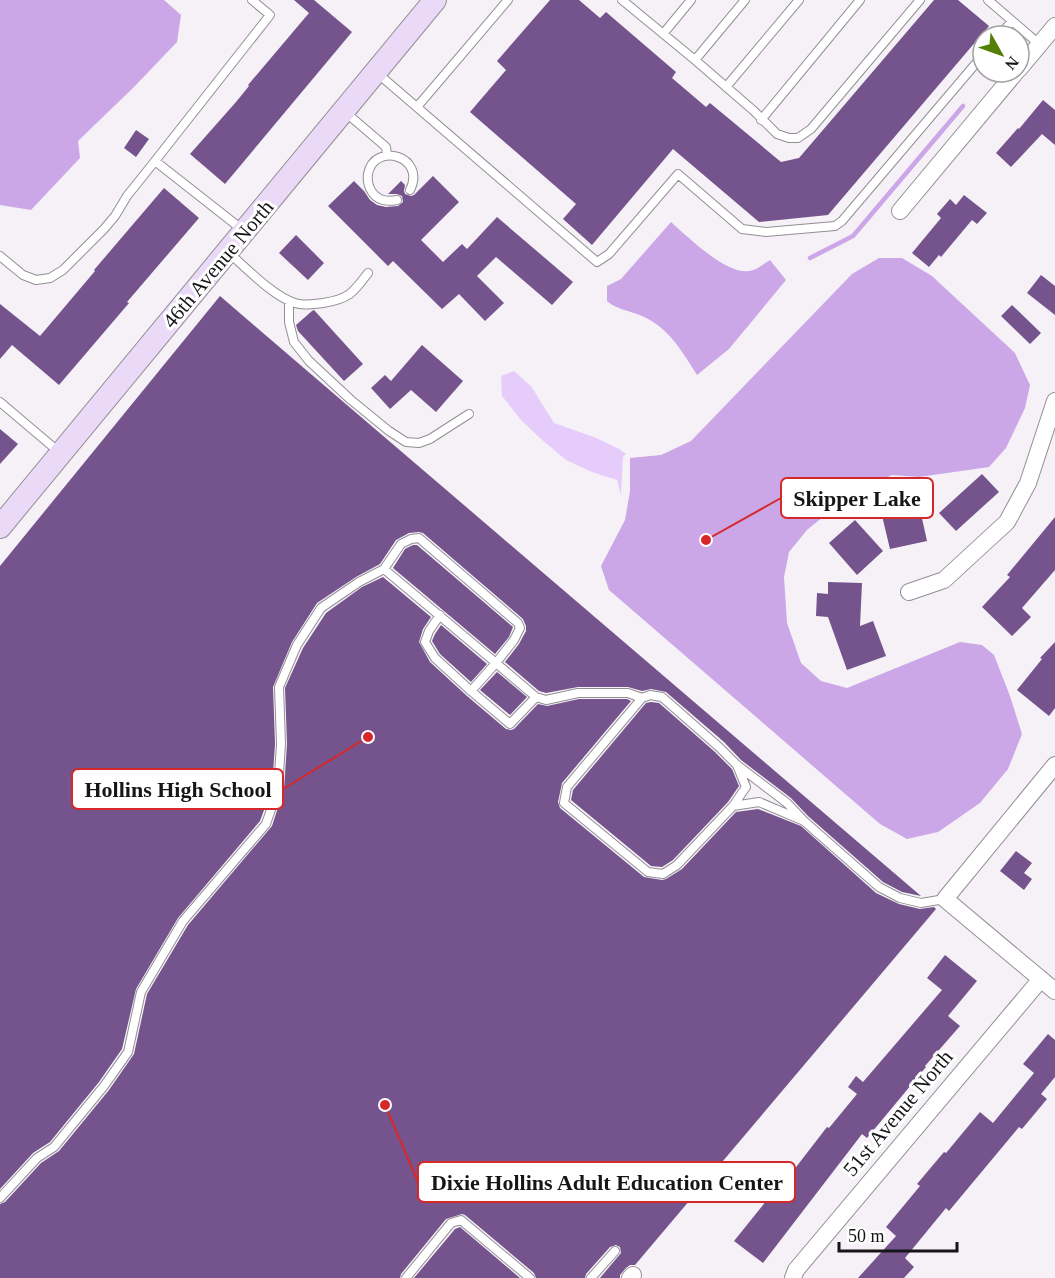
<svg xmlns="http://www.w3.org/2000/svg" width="1055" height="1278" viewBox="0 0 1055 1278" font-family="'Times New Roman',serif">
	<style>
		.green { fill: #e6ccfb }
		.water { fill: #cba7e8 }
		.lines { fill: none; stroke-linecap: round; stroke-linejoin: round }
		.stream { stroke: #cba7e8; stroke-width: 4.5 }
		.building { fill: #75548e }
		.lane-casing { stroke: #928f94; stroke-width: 10 }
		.street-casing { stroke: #928f94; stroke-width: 18 }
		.secondary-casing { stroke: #928f94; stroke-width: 24 }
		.lane { stroke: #fff; stroke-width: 8 }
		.street { stroke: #fff; stroke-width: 16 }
		.secondary { stroke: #ebd9f8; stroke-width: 22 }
		.labels { text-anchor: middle; stroke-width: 6; stroke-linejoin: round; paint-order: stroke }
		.street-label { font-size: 21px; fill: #161517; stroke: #fff }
		.leader { fill: none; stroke: #d62828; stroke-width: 2 }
		.callout-dot { fill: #d62828; stroke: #fff; stroke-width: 2 }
		.callout { fill: #fff; stroke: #d62828; stroke-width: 2 }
		.callout-label { font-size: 22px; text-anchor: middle; font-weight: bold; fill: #161517 }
	</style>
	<rect width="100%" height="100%" fill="#f5f1f7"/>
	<path class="green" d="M514,371L531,386L554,423L594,437L619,449L626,454L623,457L621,495L617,480L592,472L566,460L541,439L521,420L502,396L501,376Z"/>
	<path class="water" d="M0,0H164L181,15L177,42L134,87L78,141L80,158L31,210L0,205Z
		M671,222C688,237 730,279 753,270C759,268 765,263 770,260L786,280L729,349L697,375C682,351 668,327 642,316C629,310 617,310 607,301V286L621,279Z
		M879,258H902L932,276L1015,353L1030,385L1025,408L1006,448L989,467L919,477L892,475L851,494L807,530L789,552L784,577L787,623L801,663L821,681L847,688L960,642L982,645L994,655L1010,696L1022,734L1008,769L980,803L938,832L907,839L880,824L609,590L601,566L625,520L630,491V458L661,455L691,441L852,274Z"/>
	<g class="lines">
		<path class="stream" d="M810,258L853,236L963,106"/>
	</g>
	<path class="building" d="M294,0H314L352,32L225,184L190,154L236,102L249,86L248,85L309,13Z
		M550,0H579L600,18L606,12L676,72L672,78L706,107L710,103L781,162L799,158L934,0H958L989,26L828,215L759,222L673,149L592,245L563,219L576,204L470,112L506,70L497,61Z
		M1043,100L1055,110V145L1042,134L1011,167L996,153L1018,128L1019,129Z
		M136,130L149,139L136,157L124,148Z
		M433,176L459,202L421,240L443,262L462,244L467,249L497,217L573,282L552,305L496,257L477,276L504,303L485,321L459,294L442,309L393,261L388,266L328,206L354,181L364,191L370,200L377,205L386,207L398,206L403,202L402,196L397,194H388L401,181L405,185L404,191L405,194L411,196L414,195Z
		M164,188L199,218L127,302L129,303L59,385L12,345L0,359V304L40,336L95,271L94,270Z
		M964,195L987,213L977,224L972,220L941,257L939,255L929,267L912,253L941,218L937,214L950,199L956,205Z
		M296,235L324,263L308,280L279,253Z
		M1041,275L1055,286V315L1027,293Z
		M220,296L347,405L921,896L902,892L883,882L808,816L791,798L741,760L724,742L666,692L651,689L642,691L628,687H578L546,693L539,691L505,662L519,644L526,631V626L523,619L423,533L419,532L409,533L396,540L380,564L356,577L317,603L292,642L273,687L275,744L272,788L260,821L178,918L136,989L122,1049L99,1082L50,1142L33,1153L0,1189V566Z
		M1012,305L1041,333L1030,344L1001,316Z
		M314,310L363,364L344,381L298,331L296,325L312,311Z
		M422,345L463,381L436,412L411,390L390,409L371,388L385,375L391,381Z
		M0,429L18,444L0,464Z
		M982,474L999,492L956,531L939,513Z
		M916,491L927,541L890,549L878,499Z
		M1055,517V570L1022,608L1031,617L1012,636L982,607L1010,577L1007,575Z
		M855,520L883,551L857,575L829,543Z
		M413,545H417L513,627L509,637L495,654L393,568L405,549Z
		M383,577L431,617L423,629L419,642L430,662L467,696L506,729L511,730L514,729L538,704L547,706L579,699H627L631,701L562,783L558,802L560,808L644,877L662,880L666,879L682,869L736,812L758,809L801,826L876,893L899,904L920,909L934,907L936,909L635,1265H630L626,1268L620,1275V1278H600L621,1253L620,1247L616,1245L610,1247L586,1274L585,1278H536L534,1273L465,1215L462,1214L446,1219L401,1274L400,1278H0V1204L5,1202L41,1163L59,1151L109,1090L134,1054L147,994L188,925L272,826L284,789L287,744L285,688L303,648L326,613L362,587Z
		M828,582L862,583L860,626L873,621L886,656L847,670L828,617L816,616L817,593L828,594Z
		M441,625L487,664L471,682L440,654L432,641L435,634Z
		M1055,642V708L1049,716L1017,690L1042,659L1040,658Z
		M497,672L527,697L510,715L480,690Z
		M651,702L659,703L715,752L732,769L739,786L728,802L673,860L662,867L651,866L571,800L573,790L646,703Z
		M1016,851L1032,863L1024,873L1032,879L1024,890L1000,871Z
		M945,955L977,981L948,1016L960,1026L925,1066L926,1067L867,1138L862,1134L763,1263L734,1241L791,1170L793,1171L827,1127L829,1128L857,1094L848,1087L856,1076L863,1082L942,990L927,978Z
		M1048,1034L1055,1040V1077L1041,1094L1047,1099L1022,1129L1019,1127L949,1211L946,1208L905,1258L914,1267L904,1278H858L896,1236L886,1227L920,1186L917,1184L944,1152L946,1153L980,1112L993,1123L1034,1073L1023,1064Z
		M460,1227L520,1278H414L455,1229Z"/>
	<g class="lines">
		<defs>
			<path id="lane" d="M622,0L695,60L745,0
				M988,0L1039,44
				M663,34L691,0
				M999,36L1012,21
				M695,60L754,111L777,134L789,138H798L811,129L920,0
				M376,72L597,262L609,254L678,174L742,229L766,232L835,226L842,221L983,55
				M726,87L799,0
				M417,107L508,0
				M344,111L386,147L387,155
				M761,120L860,0
				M155,161L270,15L252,0
				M397,200C387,202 378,201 372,192C368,186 367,181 368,174C374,141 427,156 410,190
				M228,252C245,267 274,297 295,303C304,306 314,304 323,303C349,299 353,293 368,273
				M0,256L23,275L36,280L50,278L63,270L104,229L115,216L127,196L155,161L244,231
				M289,301V322L294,342L309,361L351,400L389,431L406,442L419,443L430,439L469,414
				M0,402L59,452
				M384,569L496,663L471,691
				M440,615L429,631L425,642L435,658L471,691L510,724L536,697
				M733,806L759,802L804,821L787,803L737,765L719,747L662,697L650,695L642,698L567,787L564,803L648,872L663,874L677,865L733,806L746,787L737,765
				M804,821L879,887L900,898L921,903L945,899
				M0,1198L37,1158L54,1147L104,1086L128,1052L141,992L183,921L266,824L278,789L281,744L279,687L297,645L321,608L359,582L384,569L401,544L411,539L419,538L518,623L520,628L514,640L496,663L536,697L546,700L578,693H628L642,698
				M406,1278L451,1223L461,1220L530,1278
				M591,1278L615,1251"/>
			<path id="street" d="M1019,69L1055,26
				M900,211L1016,72
				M909,592L944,580L1007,522L1028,483L1055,401
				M1055,765L945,899L1055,991
				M630,1278L633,1275
				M793,1278L796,1270L1041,979"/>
			<path id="secondary" d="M0,527L435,0"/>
		</defs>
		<use href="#lane" class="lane-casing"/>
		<use href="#street" class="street-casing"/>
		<use href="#secondary" class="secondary-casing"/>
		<use href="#lane" class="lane"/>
		<use href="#street" class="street"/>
		<use href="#secondary" class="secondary"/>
	</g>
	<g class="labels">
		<g class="street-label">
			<text transform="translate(218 264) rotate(-50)" y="7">46th Avenue North</text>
			<text transform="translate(898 1113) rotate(-50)" y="7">51st Avenue North</text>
		</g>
	</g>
	<path class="leader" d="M706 540L781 498M368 737L283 789M385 1105L418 1182"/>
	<g class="callout-dot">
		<circle cx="706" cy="540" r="6"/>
		<circle cx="368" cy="737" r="6"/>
		<circle cx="385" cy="1105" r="6"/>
	</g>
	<g class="callout">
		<rect x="781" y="478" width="152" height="40" rx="6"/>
		<rect x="72" y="769" width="211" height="40" rx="6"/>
		<rect x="418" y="1162" width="377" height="40" rx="6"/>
	</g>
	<g class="callout-label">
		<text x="857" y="506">Skipper Lake</text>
		<text x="178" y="797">Hollins High School</text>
		<text x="607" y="1190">Dixie Hollins Adult Education Center</text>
	</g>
	<g transform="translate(1001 54) rotate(130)"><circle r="28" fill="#ffffff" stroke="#a2a1a2" stroke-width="1.5"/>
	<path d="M0-4.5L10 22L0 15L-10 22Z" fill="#558007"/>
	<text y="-9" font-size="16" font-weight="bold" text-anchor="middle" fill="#161517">N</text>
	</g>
	<path d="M839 1242v9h118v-9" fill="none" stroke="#161517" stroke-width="3"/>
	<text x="848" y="1242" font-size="18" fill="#161517" stroke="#ffffff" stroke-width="4.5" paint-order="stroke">50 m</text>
</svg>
